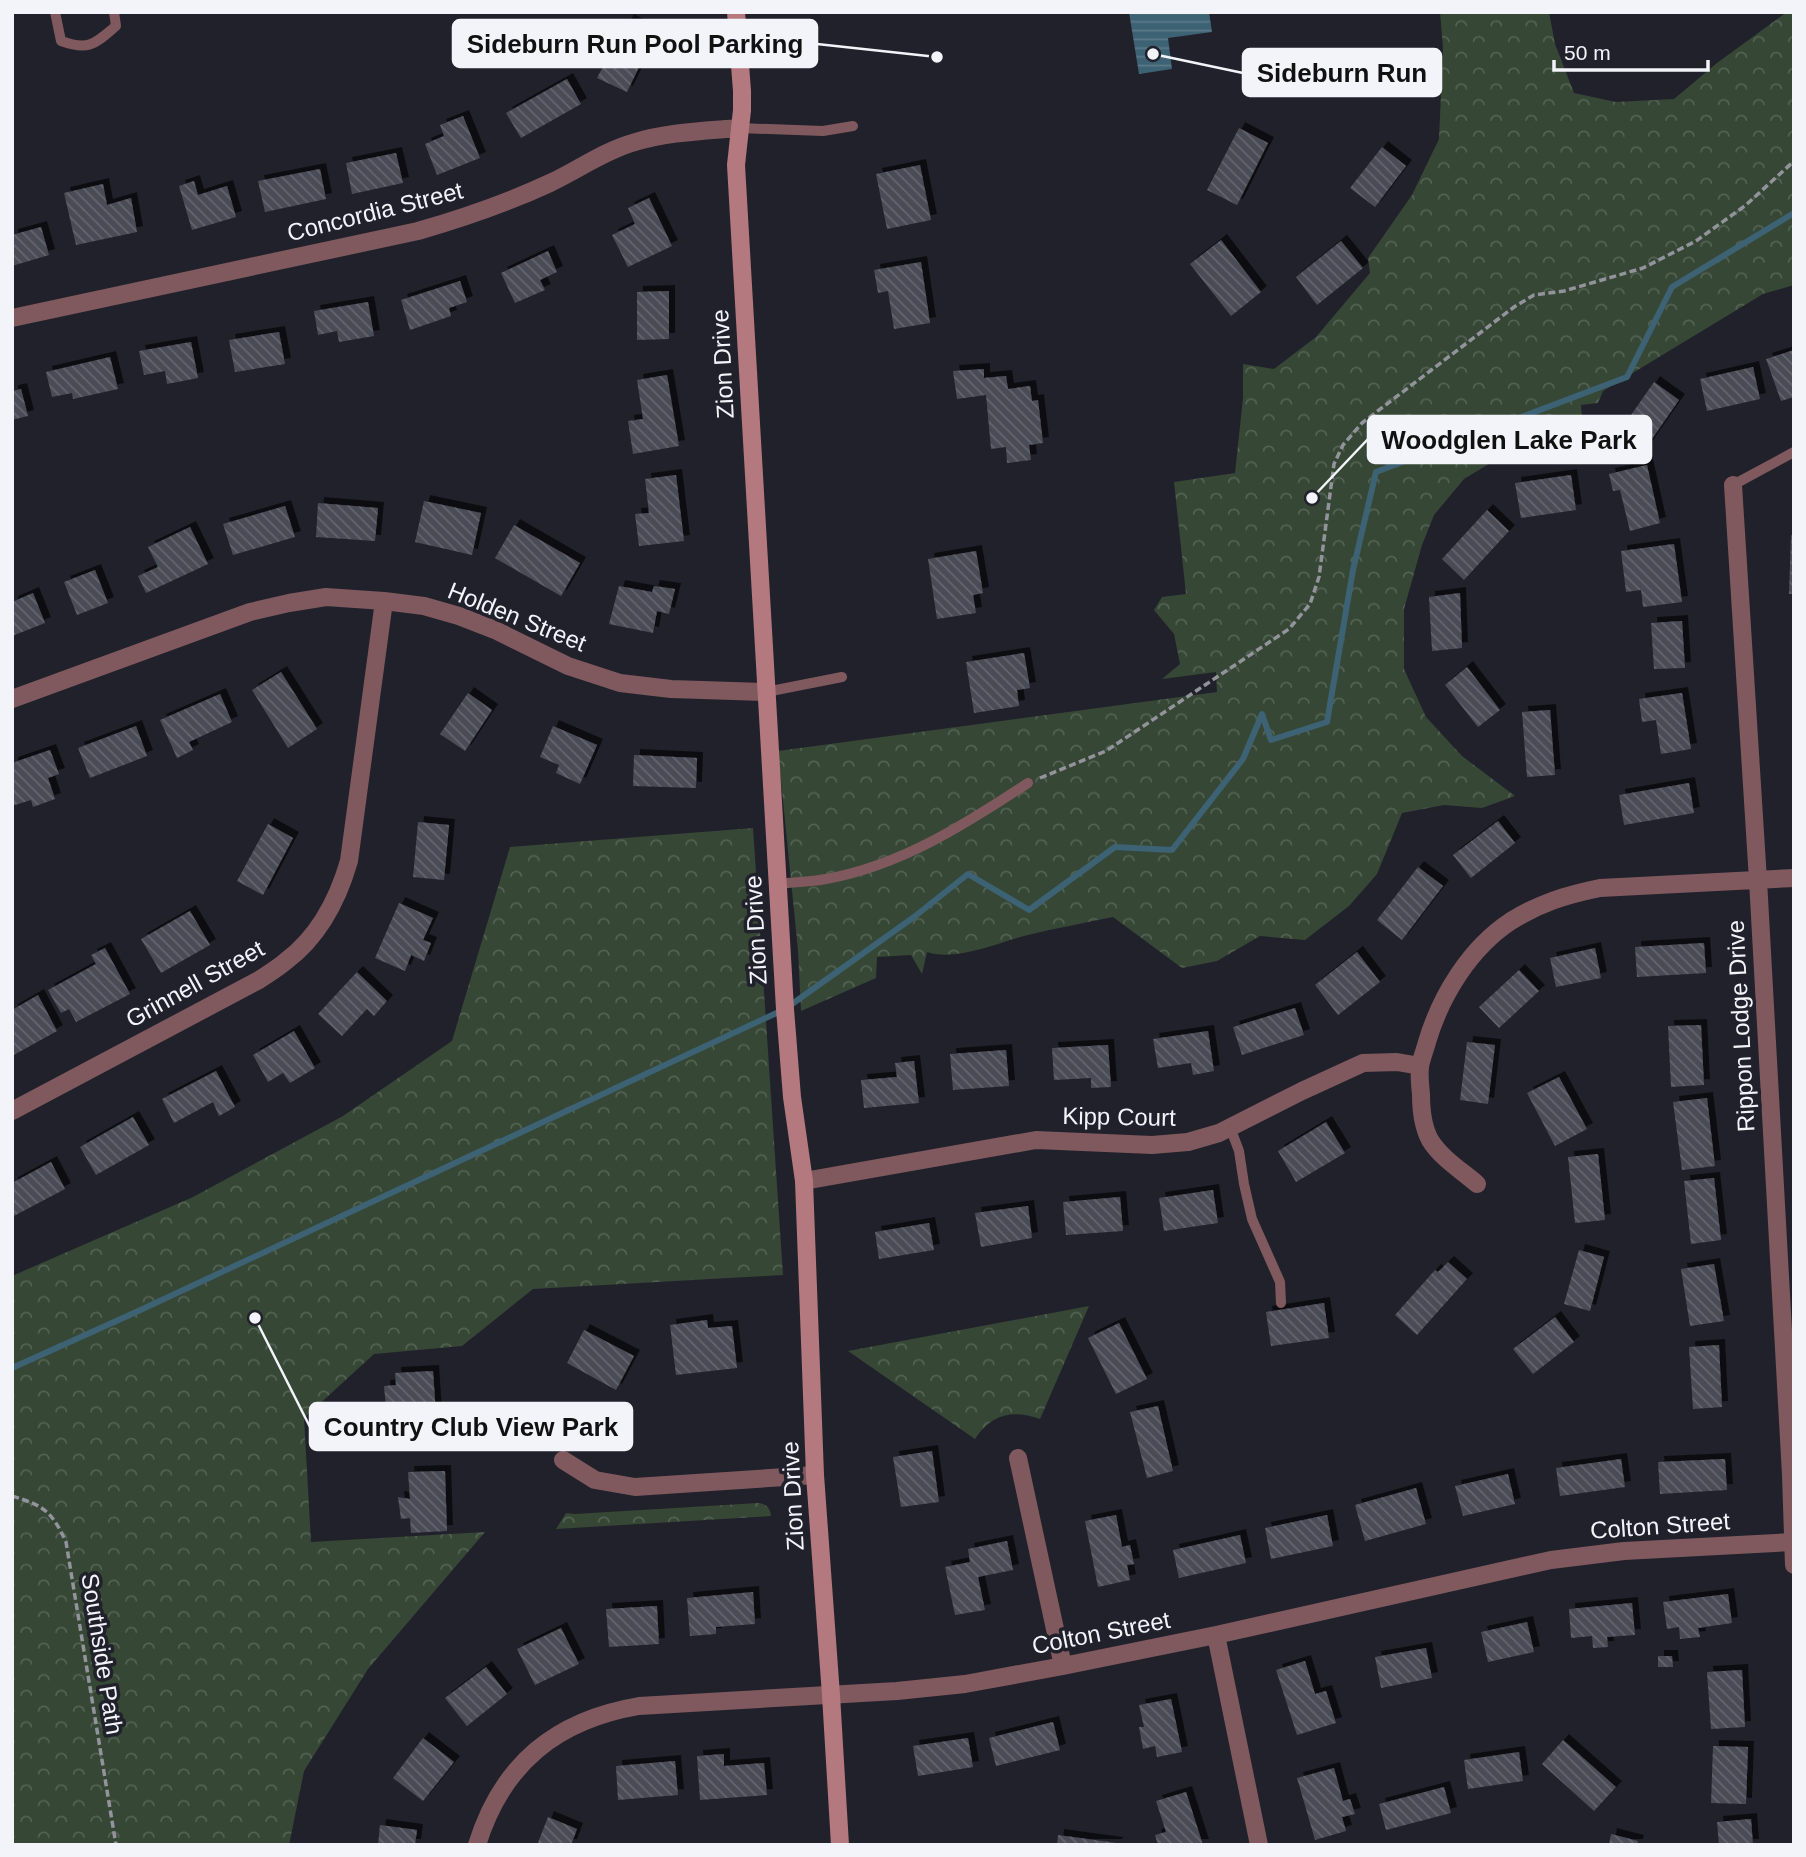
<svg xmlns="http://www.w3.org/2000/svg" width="1806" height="1857" viewBox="0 0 1806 1857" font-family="Helvetica,sans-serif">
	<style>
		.forest { fill: url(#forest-crowns) }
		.water { fill: url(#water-rules) }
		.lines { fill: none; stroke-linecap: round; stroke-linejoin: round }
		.stream { stroke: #3d6274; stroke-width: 6 }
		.building { fill: url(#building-back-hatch); filter: url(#shadow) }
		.path { stroke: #93939c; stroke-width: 3.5; stroke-dasharray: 7 3.5; stroke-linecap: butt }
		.service { stroke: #7f595e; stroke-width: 10 }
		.minor { stroke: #7f595e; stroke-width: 18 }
		.secondary { stroke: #b4787f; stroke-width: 18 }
		.labels { text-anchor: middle; stroke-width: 7; stroke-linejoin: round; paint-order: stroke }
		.street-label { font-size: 24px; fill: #f3f3fa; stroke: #21212b }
		.leader { fill: none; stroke: #f3f3fa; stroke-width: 2.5 }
		.callout-dot { fill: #f3f3fa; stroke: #21212b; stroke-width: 2.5 }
		.callout { fill: #f3f3fa; stroke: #f3f3fa; stroke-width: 2.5 }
		.callout-label { font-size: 26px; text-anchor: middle; font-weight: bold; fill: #111 }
	</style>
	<defs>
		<pattern id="forest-crowns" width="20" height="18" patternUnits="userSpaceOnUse" patternTransform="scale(1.75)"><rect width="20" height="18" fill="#364735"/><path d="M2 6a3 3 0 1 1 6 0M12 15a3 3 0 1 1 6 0" fill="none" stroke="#546253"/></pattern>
		<pattern id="water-rules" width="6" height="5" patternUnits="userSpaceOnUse" patternTransform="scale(1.75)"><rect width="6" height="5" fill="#3d6274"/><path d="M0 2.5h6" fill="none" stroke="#5a7989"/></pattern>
		<pattern id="building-back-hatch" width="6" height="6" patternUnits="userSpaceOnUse" patternTransform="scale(1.75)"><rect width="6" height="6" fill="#4a4b56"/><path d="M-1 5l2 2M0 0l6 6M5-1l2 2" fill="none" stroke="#65656f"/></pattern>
		<filter id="shadow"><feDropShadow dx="6" dy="-6" stdDeviation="0" flood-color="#0009"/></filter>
	</defs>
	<rect width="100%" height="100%" fill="#21212b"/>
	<path class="forest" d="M1440,12H1549L1555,44L1574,93L1616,102L1674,99L1717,63L1787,12H1794V285L1763,294L1603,391L1598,403L1581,405L1582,419L1525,442L1464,479L1434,515L1422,545L1404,609V669L1426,717L1462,756L1515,796L1482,808L1444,805L1402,813L1377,874L1349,906L1305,940L1260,936L1217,961L1182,968L1113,917C1085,923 1056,928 1028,935C999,942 956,962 927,952L922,974L911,955L877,957L876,978L801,1011L798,950L778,751L1217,692L1216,672L1162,679L1180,664L1174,634L1154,610L1162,597L1186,594L1174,482L1235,473L1243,398V364L1274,369L1316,337L1370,273L1368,258L1412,195L1439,139L1443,48Z
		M753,828L783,1275L533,1289L462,1346L374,1354L304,1418L311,1542L485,1532L368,1669L304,1771L289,1845H12V1276L193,1197L343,1116L452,1041L510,847Z
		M1089,1306L1040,1419C1013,1409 991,1414 975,1439L848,1351Z
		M758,1503C766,1504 770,1507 771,1516L556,1529L566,1513L575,1514Z"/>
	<path class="water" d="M1129,12H1209L1212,32L1168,38L1172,69L1139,74Z"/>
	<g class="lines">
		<path class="stream" d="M12,1368L134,1313L785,1009L914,917L968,874L1029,910L1115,847L1172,850L1243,759L1262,714L1271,740L1327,722L1353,570L1376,472L1627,377L1672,287L1794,213"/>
	</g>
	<path class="building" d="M628,20L655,34L627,92L597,78Z
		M567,79L581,104L521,138L506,113Z
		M463,116L480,158L437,175L425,144L444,136L440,125Z
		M1239,128L1268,143L1237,205L1207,190Z
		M1382,147L1406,166L1375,207L1350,188Z
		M396,153L403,183L352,194L346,163Z
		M920,165L931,220L887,229L876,174Z
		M320,169L326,199L265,212L258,181Z
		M194,181L198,195L227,186L236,217L192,230L179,186Z
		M103,184L107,205L131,198L137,232L76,245L64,193Z
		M649,198L672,246L628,267L612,235L635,224L628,208Z
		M41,227L49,255L12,266V235Z
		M1221,240L1261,292L1231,316L1190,264Z
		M1341,241L1363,268L1317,305L1296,277Z
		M548,251L557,272L540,280L545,290L515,303L501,273Z
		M921,262L930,323L894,329L888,291L878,293L874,270Z
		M460,281L467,302L449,308L451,316L410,330L401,300Z
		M669,291V339L637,340V292Z
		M368,302L374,336L339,342L337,331L318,335L314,311Z
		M279,332L285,364L235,372L229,340Z
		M191,342L198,378L167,384L165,371L144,375L139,351Z
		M1794,350V397L1781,401L1766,359Z
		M110,357L118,389L73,399L72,393L52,397L46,372Z
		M1753,367L1760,399L1707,411L1700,379Z
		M984,369V378L1006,376L1008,389L1030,386L1032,401L1038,400L1043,443L1029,445L1031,460L1007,463L1006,447L991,449L986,395L957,399L953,371Z
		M667,375L679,446L633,454L628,421L643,419L637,380Z
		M1654,382L1679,400L1645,449L1620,431Z
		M21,389L28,416L12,420V391Z
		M1647,465L1660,523L1630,531L1620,490L1613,491L1609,474Z
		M676,475L684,541L639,546L635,514L649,513L645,479Z
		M1571,475L1576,510L1521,518L1515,483Z
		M424,501L481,513L472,555L415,542Z
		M318,503L378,508L375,541L316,537Z
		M285,506L295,537L233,555L223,524Z
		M1487,510L1509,531L1464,580L1442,559Z
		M514,525L580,563L561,596L495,558Z
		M190,527L208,564L146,593L138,576L158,567L148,547Z
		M1791,535H1794V594H1789Z
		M1674,544L1682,602L1643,607L1641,590L1626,592L1621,551Z
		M976,551L983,593L973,595L976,613L937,619L928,559Z
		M95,570L108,603L77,615L64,582Z
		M619,586L652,592L654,586L675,589L669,614L657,611L653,633L609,624Z
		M33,593L45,623L12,636V602Z
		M1460,593L1462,648L1432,651L1429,597Z
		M1682,621L1685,668L1654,669L1651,623Z
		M1024,653L1030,688L1017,690L1019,706L974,713L966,662Z
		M1467,667L1500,710L1478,727L1445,685Z
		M281,672L317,729L288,748L252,690Z
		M468,693L492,710L465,751L440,734Z
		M1682,693L1691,749L1661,754L1656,720L1642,722L1639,699Z
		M220,694L232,722L189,742L193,750L177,758L160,720Z
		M1550,710L1555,775L1527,777L1522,712Z
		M136,726L147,756L90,778L78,748Z
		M553,726L597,745L580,784L556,773L559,765L540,757Z
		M50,750L59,774L48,778L55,799L33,807L31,800L12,806V763Z
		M634,755L697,758L696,788L633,786Z
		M1689,783L1694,813L1624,825L1619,795Z
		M1498,821L1515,843L1471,878L1453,855Z
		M418,822L449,825L444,880L413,877Z
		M268,824L293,838L263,895L237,881Z
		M1418,867L1443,886L1402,940L1377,920Z
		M399,903L433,918L423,940L431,943L424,961L411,955L405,971L375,958Z
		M190,911L210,945L161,973L141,939Z
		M1704,943L1706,973L1637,977L1635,947Z
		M105,948L130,994L76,1022L69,1009L61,1013L48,990L96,964L91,955Z
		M1595,948L1601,978L1556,987L1550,958Z
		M1357,952L1380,982L1338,1015L1315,985Z
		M1519,970L1539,991L1499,1028L1479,1007Z
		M357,972L387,1001L374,1016L367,1009L342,1036L318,1014Z
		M38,995L57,1031L12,1056V1010Z
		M1295,1008L1304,1035L1242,1055L1233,1027Z
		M1701,1025L1704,1085L1671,1087L1668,1026Z
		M294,1031L315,1068L290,1083L283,1073L268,1082L253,1055Z
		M1208,1031L1214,1071L1193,1075L1191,1063L1158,1068L1153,1039Z
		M1467,1042L1495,1045L1488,1104L1460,1100Z
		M1108,1045L1111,1087L1091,1088V1078L1054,1080L1052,1048Z
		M1006,1050L1009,1086L953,1090L950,1054Z
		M914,1061L919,1103L864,1108L861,1080L897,1077L895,1063Z
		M216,1071L235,1107L219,1116L213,1102L174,1123L162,1099Z
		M1559,1077L1587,1129L1555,1146L1527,1093Z
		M1707,1098L1715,1166L1682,1170L1673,1102Z
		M133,1117L149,1145L96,1175L80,1147Z
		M1326,1122L1345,1153L1296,1182L1278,1151Z
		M1598,1154L1605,1220L1575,1223L1568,1157Z
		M51,1162L65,1189L12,1217V1183Z
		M1714,1178L1721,1240L1691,1244L1684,1181Z
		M1213,1190L1218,1223L1164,1231L1159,1198Z
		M1120,1197L1123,1231L1066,1235L1063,1202Z
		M1028,1206L1032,1238L981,1247L975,1213Z
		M929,1223L934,1250L879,1259L875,1232Z
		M1579,1250L1604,1257L1590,1311L1564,1304Z
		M1448,1262L1467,1279L1417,1335L1395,1315L1435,1270L1438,1272Z
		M1714,1264L1724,1321L1690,1326L1681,1269Z
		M1324,1303L1329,1338L1271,1346L1266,1312Z
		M1555,1317L1574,1342L1533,1374L1513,1349Z
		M707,1320L708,1328L732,1326L737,1368L676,1375L670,1325Z
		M1119,1323L1147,1379L1116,1394L1088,1338Z
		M584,1330L634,1356L616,1390L567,1363Z
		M1719,1345L1722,1407L1693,1409L1689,1347Z
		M433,1371L437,1430L399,1432L397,1407L386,1408L384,1386L396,1385L395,1373Z
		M1158,1406L1173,1471L1147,1478L1130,1412Z
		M932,1451L939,1502L901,1507L893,1457Z
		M1621,1459L1625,1487L1560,1496L1556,1468Z
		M1725,1459L1727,1490L1660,1494L1658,1462Z
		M445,1471L447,1531L411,1533L410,1518L401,1519L398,1497L410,1499L408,1472Z
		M1508,1474L1515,1504L1463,1516L1455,1486Z
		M1416,1488L1426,1524L1365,1541L1355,1505Z
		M1116,1515L1122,1547L1130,1545L1134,1564L1127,1565L1130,1580L1098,1587L1085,1521Z
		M1327,1515L1333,1546L1271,1559L1265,1528Z
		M1240,1535L1246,1563L1179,1578L1173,1550Z
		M1007,1541L1013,1570L978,1577L985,1610L955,1615L945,1567L970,1562L968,1549Z
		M753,1592L755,1624L716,1627V1634L690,1636L687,1598Z
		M1728,1594L1732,1623L1698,1628L1700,1637L1680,1639L1679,1627L1667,1629L1663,1602Z
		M1632,1603L1635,1635L1607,1637L1608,1647L1593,1648L1592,1636L1571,1638L1569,1609Z
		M657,1606L659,1644L609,1647L606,1609Z
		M1527,1622L1534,1652L1488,1662L1481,1632Z
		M561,1628L579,1664L535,1685L517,1649Z
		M1426,1648L1432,1678L1381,1688L1375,1657Z
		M1658,1656H1672L1673,1667H1658Z
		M1305,1661L1315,1694L1326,1691L1336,1723L1297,1735L1276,1670Z
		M486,1667L507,1694L467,1726L445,1698Z
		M1742,1670L1745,1727L1711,1729L1707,1672Z
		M1171,1699L1182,1752L1157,1757L1155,1746L1143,1749L1139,1727H1144L1139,1705Z
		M1053,1722L1060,1750L996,1766L989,1738Z
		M423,1738L454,1762L423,1801L393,1778Z
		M968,1738L973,1767L918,1776L913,1746Z
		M1563,1740L1616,1787L1594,1811L1542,1764Z
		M1713,1746L1748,1747L1746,1804L1711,1803Z
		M1519,1752L1523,1781L1468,1789L1464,1760Z
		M724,1754V1766L764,1763L767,1795L700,1800L697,1756Z
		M675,1761L678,1795L618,1800L616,1766Z
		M1334,1768L1343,1801L1350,1799L1355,1814L1342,1817L1346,1831L1315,1840L1297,1778Z
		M1444,1787L1451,1813L1386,1830L1379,1804Z
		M1186,1792L1203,1845H1158L1155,1835L1166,1832L1156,1801Z
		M548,1817L577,1829L571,1845H537Z
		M1751,1819L1753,1845H1719L1717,1822Z
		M380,1825L417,1830L415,1845H378Z
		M1611,1834L1638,1841L1637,1845H1609Z
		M1058,1835L1117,1843L1116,1845H1057Z"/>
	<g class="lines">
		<path class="path" d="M1040,778L1106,751L1289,629L1310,604L1319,577L1334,464L1343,445L1362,423L1514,307L1534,295L1564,291L1643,268L1696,241L1746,205L1794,161
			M12,1496C45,1506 52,1512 66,1542L116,1845"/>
		<path class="service" d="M55,12L61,41C89,51 95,44 116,26L114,12
			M739,128L823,131L853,126
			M1733,485L1794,452
			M766,692L842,677
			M777,884C793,882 810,882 826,879C900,866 966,824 1028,783
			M1230,1127L1239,1151L1244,1184L1252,1219L1280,1282L1281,1303"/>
		<path class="minor" d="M12,318L418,231C463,218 507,203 550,183C578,170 602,152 632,143C666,132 704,131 739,128
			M1733,485L1758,880L1791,1475L1794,1565
			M12,699L250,612L289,603L326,597L384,601L424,606L459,616L495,630L568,666L620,683L671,689L766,692
			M12,1111L259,980C268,974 278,968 286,961C318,937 338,899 349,861L384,601
			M804,1181L1036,1140L1152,1145L1188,1142L1219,1133L1302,1091L1363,1063L1397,1062L1420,1066
			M1477,1184C1462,1171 1441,1158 1430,1140C1423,1127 1421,1109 1421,1094C1420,1085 1419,1076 1420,1067C1421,1059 1425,1050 1427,1042C1441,995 1470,948 1511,921C1540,903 1566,895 1600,888L1794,878
			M1018,1458L1063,1666
			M563,1460L595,1480L635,1487L815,1475
			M1216,1635L1259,1845
			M477,1845C502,1764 556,1720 639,1706L897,1691L965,1684L1063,1666L1216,1635L1551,1560L1624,1551L1792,1542"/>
		<path class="secondary" d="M736,12L742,91V110L736,165L785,1009L792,1097L804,1181L815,1475L831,1695L840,1845"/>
	</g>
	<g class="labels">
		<g class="street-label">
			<text transform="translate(375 212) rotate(-14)" y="8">Concordia Street</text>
			<text transform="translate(723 364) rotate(-93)" y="8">Zion Drive</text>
			<text transform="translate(517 617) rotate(22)" y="8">Holden Street</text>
			<text transform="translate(756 930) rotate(-93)" y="8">Zion Drive</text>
			<text transform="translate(195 984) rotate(-29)" y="8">Grinnell Street</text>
			<text transform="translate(1741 1026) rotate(-93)" y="8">Rippon Lodge Drive</text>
			<text transform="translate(1119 1117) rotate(1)" y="8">Kipp Court</text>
			<text transform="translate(793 1496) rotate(-93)" y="8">Zion Drive</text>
			<text transform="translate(1660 1526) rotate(-4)" y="8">Colton Street</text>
			<text transform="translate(1101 1633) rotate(-11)" y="8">Colton Street</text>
			<text transform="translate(102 1654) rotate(81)" y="8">Southside Path</text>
		</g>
	</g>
	<path class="leader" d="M937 57L817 44M1153 54L1243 73M1312 498L1368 439M255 1318L310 1427"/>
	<g class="callout-dot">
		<circle cx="937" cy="57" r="7"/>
		<circle cx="1153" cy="54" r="7"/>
		<circle cx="1312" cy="498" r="7"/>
		<circle cx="255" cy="1318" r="7"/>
	</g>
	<g class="callout">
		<rect x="453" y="20" width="364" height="47" rx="7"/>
		<rect x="1243" y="49" width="198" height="47" rx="7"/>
		<rect x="1368" y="416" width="283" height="47" rx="7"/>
		<rect x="310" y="1403" width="322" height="47" rx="7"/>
	</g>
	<g class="callout-label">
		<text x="635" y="53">Sideburn Run Pool Parking</text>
		<text x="1342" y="82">Sideburn Run</text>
		<text x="1509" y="449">Woodglen Lake Park</text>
		<text x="471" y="1436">Country Club View Park</text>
	</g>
	<rect width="1806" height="1857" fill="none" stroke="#f3f3fa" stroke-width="28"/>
	<path d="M1554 60v10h154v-10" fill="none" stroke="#f3f3fa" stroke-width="3.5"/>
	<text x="1564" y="60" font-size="21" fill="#f3f3fa" stroke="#21212b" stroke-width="5" paint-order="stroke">50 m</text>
</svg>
